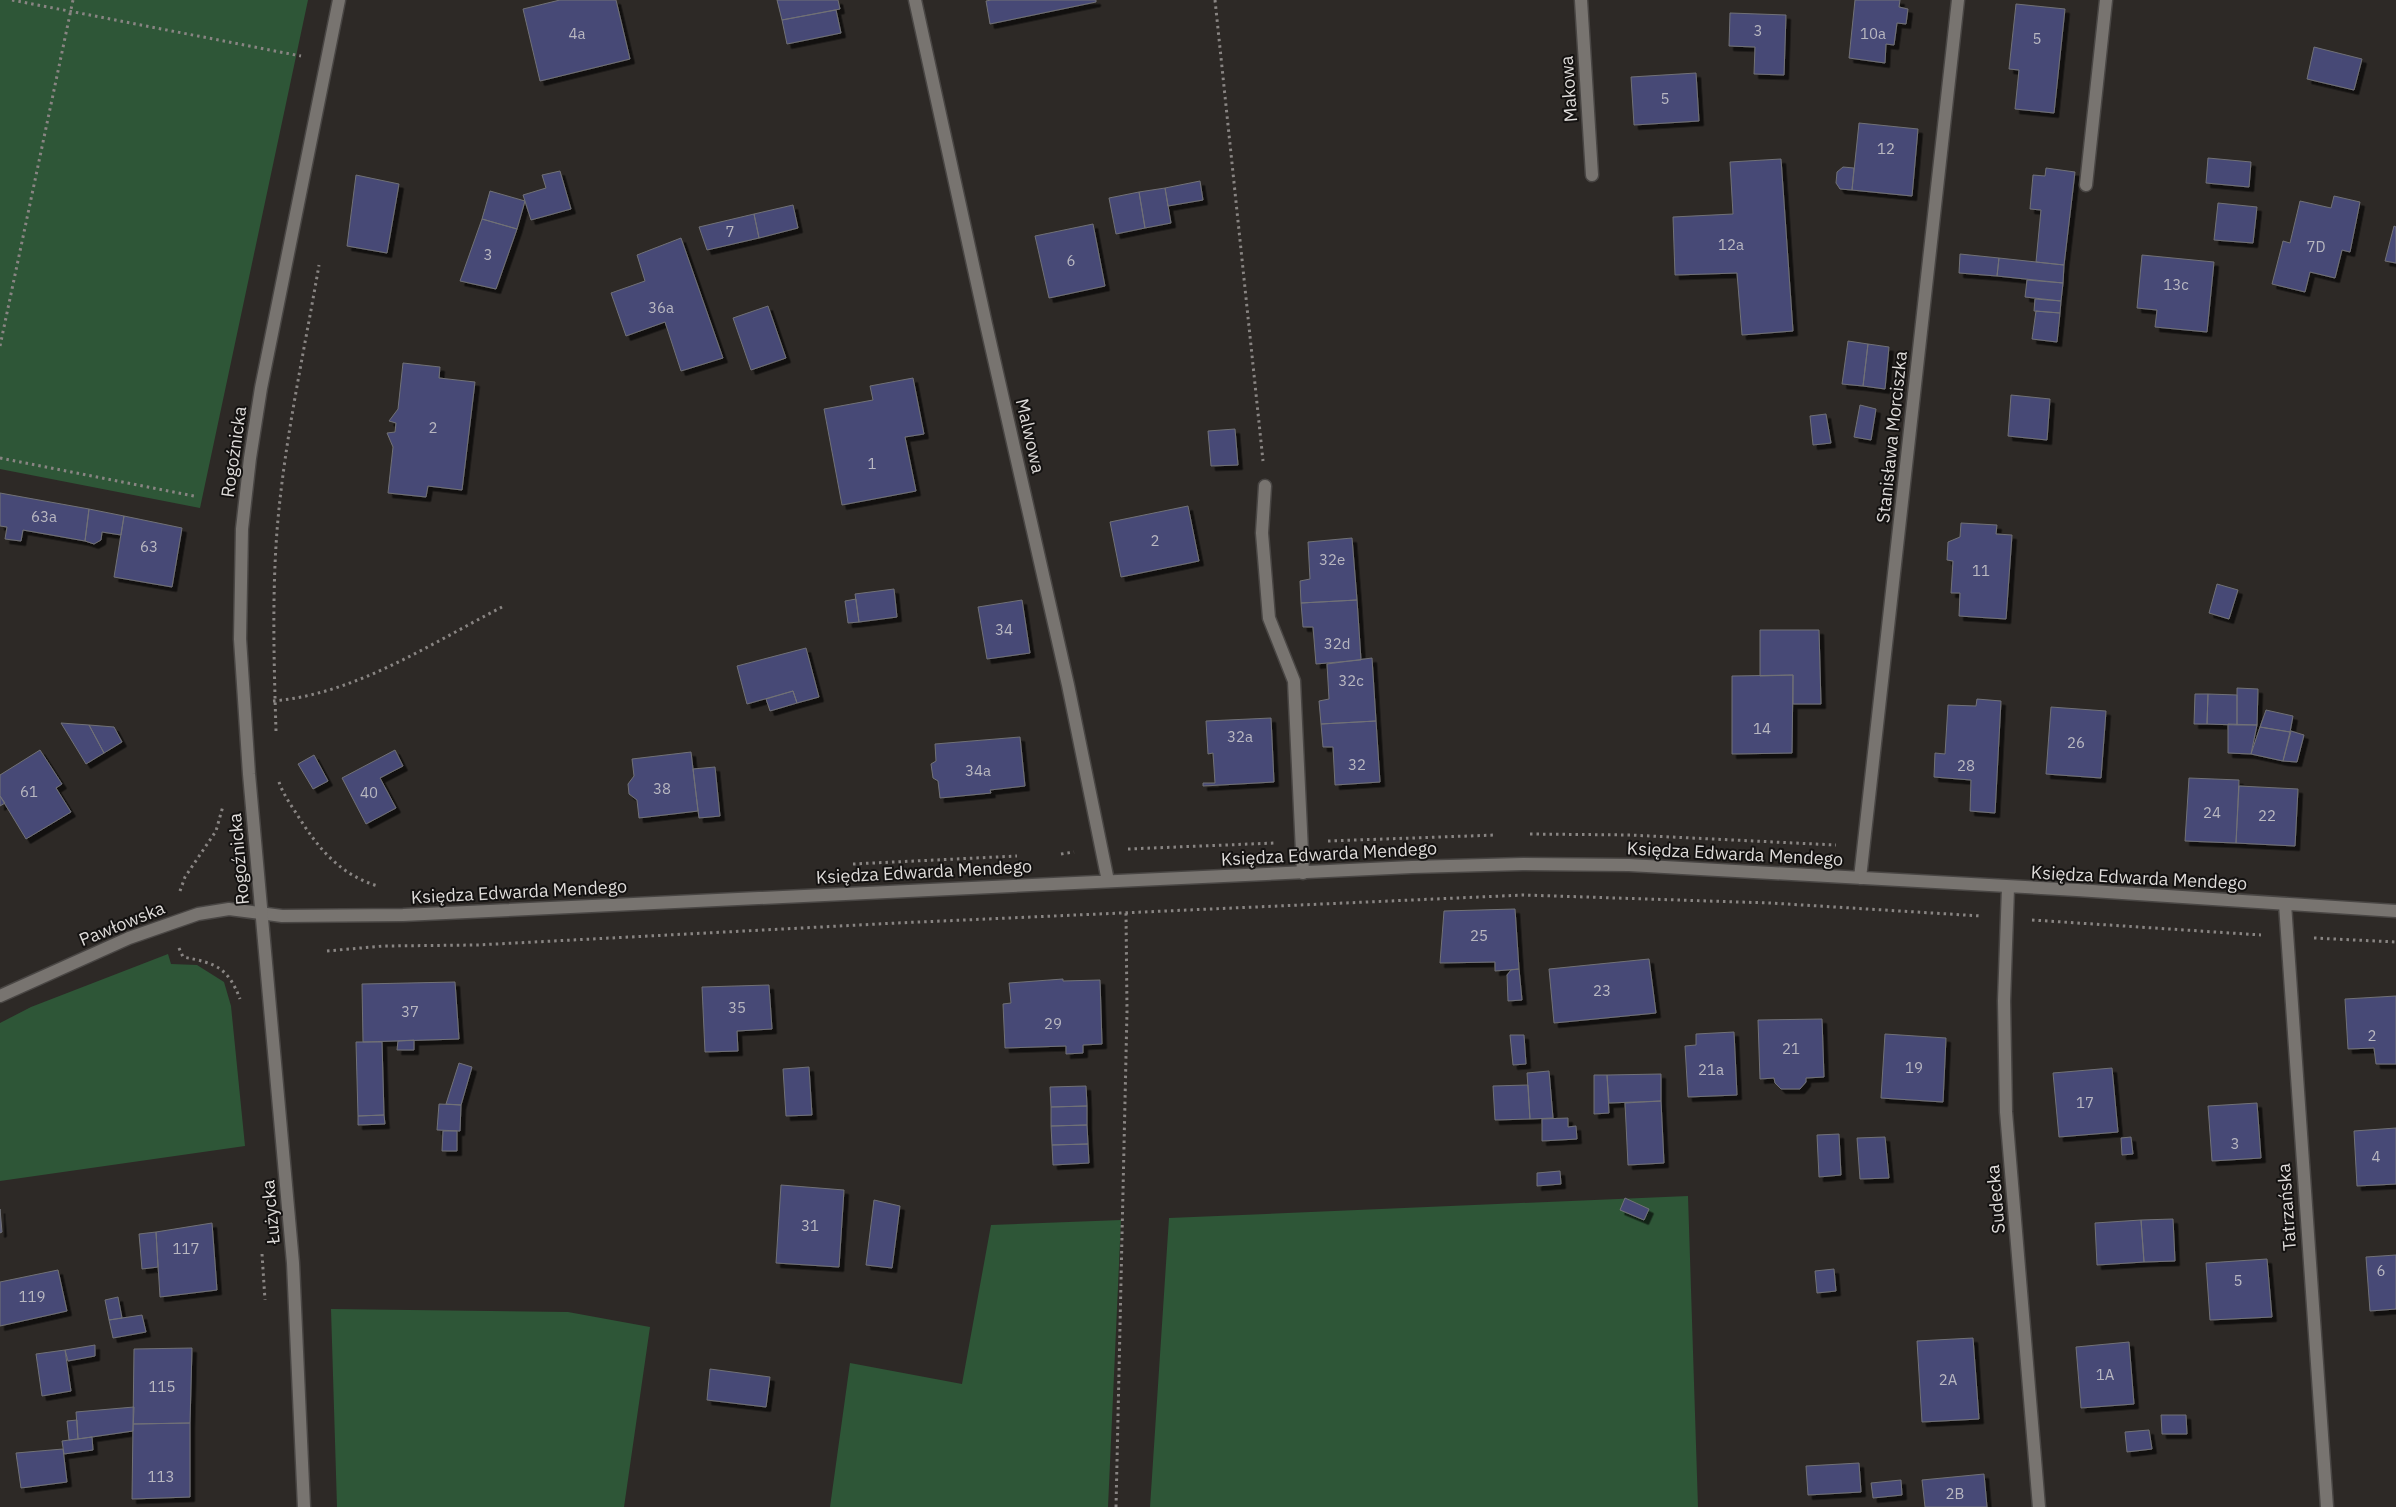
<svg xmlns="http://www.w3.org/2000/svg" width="2396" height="1507" viewBox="0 0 2396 1507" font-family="'IBM Plex Sans',sans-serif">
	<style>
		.green { fill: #2e5637 }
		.building { fill: #474a76; stroke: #717176; filter: url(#shadow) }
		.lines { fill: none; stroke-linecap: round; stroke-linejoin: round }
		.lane-casing { stroke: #494644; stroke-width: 15 }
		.street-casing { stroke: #494644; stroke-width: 15 }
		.secondary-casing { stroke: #494644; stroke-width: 15 }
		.path { stroke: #898583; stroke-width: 3; stroke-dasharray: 2.5 4; stroke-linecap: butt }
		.lane { stroke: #787470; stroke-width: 12 }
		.street { stroke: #787470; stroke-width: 12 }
		.secondary { stroke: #787470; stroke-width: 12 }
		.labels { text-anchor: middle; stroke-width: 4; stroke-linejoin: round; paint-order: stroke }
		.number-label { font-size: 15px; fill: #b8b7c0 }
		.street-label { font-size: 18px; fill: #dedbd9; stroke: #141211 }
	</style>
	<defs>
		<filter id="shadow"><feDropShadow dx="4.5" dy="4.5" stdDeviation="0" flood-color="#0009"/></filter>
	</defs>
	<rect width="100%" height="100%" fill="#2d2926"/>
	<path class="green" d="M0,0H308L200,508L0,469Z
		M168,954L171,964L197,965L224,982L231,1006L245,1146L0,1181V1023L31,1007Z
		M1688,1196L1698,1507H1150L1169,1218Z
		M1121,1220L1108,1507H830L850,1363L962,1384L991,1225Z
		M331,1309L568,1312L650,1327L624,1507H337Z"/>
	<path class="building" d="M560,0H616L630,59L540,81L523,9Z
		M777,0H838L840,9L782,20Z
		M991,0H1096V2L990,24L986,1Z
		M1855,0H1900L1899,7L1908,9L1906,24L1897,23L1894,45L1886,44L1885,63L1849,58Z
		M2016,4L2065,9L2054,113L2015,109L2019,70L2009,69Z
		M836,10L841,33L787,44L782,20Z
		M1730,13L1786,15L1784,75L1754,74L1755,47L1729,46Z
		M2314,47L2362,59L2354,90L2307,79Z
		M1696,73L1699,121L1634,125L1631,77Z
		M1859,123L1918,129L1912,196L1852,190Z
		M2208,158L2251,162L2249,187L2206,183Z
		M1781,159L1793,331L1742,335L1737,273L1675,275L1673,217L1733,214L1730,162Z
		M1843,167L1854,168L1852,190L1840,189L1836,183L1837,172Z
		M2046,168L2075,172L2064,265L2036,262L2041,210L2030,209L2033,175L2045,176Z
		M560,171L571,209L531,220L523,195L546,188L542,175Z
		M356,175L399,184L387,253L347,246Z
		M1200,181L1203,200L1168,206L1165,188Z
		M1165,188L1171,223L1145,228L1139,192Z
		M490,191L525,201L517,229L482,219Z
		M1139,192L1145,228L1116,234L1109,198Z
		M2334,196L2360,202L2350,252L2342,250L2335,278L2310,272L2305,292L2272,284L2283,241L2290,243L2300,201L2331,208Z
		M2218,203L2257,207L2253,243L2214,240Z
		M793,205L798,228L759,238L754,214Z
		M754,214L759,238L707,250L699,227Z
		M482,219L517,229L496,289L460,281Z
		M1093,224L1105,286L1049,298L1035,236Z
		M2394,226L2396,227V263L2385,261Z
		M681,238L723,358L681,371L665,322L626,336L611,293L645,281L637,255Z
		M1960,254L1999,258L1997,276L1959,273Z
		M2142,255L2214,262L2207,332L2155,327L2157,310L2137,308Z
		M1999,258L2064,265L2063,283L1997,276Z
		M2027,280L2063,283L2061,301L2025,297Z
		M2035,299L2061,301L2060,313L2034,311Z
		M768,306L786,358L751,370L733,318Z
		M2036,311L2060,313L2057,342L2032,339Z
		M1848,341L1868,344L1863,386L1842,384Z
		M1868,344L1889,347L1885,389L1863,386Z
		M403,363L440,367L439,378L475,382L462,490L428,486L426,497L388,493L393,447L387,433L395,432L396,423L389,421L398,409Z
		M913,378L924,434L905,437L916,491L842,505L824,409L873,400L870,386Z
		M2011,395L2050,399L2047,440L2008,436Z
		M1860,405L1876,409L1871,440L1854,437Z
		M1826,414L1831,443L1813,445L1810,416Z
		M1235,429L1238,465L1211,466L1208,431Z
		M0,493L89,509L85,541L23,530L21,541L5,539L7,527L0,526Z
		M1188,506L1199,561L1121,577L1110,522Z
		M89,509L124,516L121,535L102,532L101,540L94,544L85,541Z
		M124,516L182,528L172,587L114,577Z
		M1961,523L1997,525L1996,534L2012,535L2006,619L1959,616L1960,593H1951L1953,561L1947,560L1948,542L1960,537Z
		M1352,538L1357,600L1301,603L1300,581L1310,579L1308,542Z
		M2217,584L2238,590L2229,619L2209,613Z
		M894,589L897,617L859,622L855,594Z
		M856,599L859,622L848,623L845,601Z
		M1022,600L1030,653L987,659L978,607Z
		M1357,600L1361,660L1316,664L1313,627H1303L1301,603Z
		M1760,630H1819L1821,704H1793V675L1760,676Z
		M806,648L819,697L797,703L793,691L747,704L737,666Z
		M1372,658L1376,721L1321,724L1319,701L1329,699L1327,664Z
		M1793,675L1792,753L1732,754V676Z
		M2237,688L2258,689L2257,725H2237Z
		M793,691L797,703L770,711L766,699Z
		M2195,694H2208L2207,724H2194Z
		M2208,694L2237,695V725L2207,724Z
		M1977,699L2001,701L1995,813L1970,811L1971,780L1934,777L1935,753L1945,754L1948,705L1976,706Z
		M2051,707L2106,711L2101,778L2046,774Z
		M2266,710L2293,716L2290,732L2260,727Z
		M1271,718L1274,782L1203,786V783H1215L1213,753L1208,754L1206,721Z
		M1376,721L1380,782L1335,785L1333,747H1323L1321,724Z
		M61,723L89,725L104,753L86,764Z
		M2228,724L2257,725L2251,754L2228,753Z
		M89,725L114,727L122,742L104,753Z
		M2260,727L2290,732L2283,761L2251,754Z
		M2291,731L2304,735L2297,762L2283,761Z
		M1020,737L1025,786L990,790L991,793L940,798L938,781L933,778L931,764L936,761L935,744Z
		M40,750L62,784L56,788L71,812L26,839L0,796V775Z
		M395,750L403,766L380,778L396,808L366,824L342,778Z
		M691,752L698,811L639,818L637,800L629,794L628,784L634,776L632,759Z
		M314,755L328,781L313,789L298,764Z
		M715,767L720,816L699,818L693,769Z
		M2189,778L2239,780L2236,843L2185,841Z
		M2239,786L2298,789L2295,846L2236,843Z
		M0,796L5,803L0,806Z
		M1515,909L1519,969L1495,971V962L1440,963L1444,911Z
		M1649,959L1656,1013L1554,1023L1549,969Z
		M1519,969L1522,1000L1508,1001L1507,975L1511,970Z
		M1063,979V981L1100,980L1102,1044L1083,1045V1053L1066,1054V1046L1005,1048L1003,1004L1011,1003L1009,983Z
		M455,982L459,1039L363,1042L362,984Z
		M769,985L772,1029L737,1031L738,1051L705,1052L702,987Z
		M2396,996V1064H2376L2374,1048L2348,1049L2345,999Z
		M1822,1019L1824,1077L1806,1078V1082L1800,1089H1781L1775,1083L1774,1078L1760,1079L1758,1020Z
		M1734,1032L1737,1095L1688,1097L1685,1046L1696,1045V1034Z
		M1885,1034L1946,1038L1943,1102L1881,1098Z
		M1510,1035H1524L1526,1064L1513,1065Z
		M414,1040V1050H397L398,1041Z
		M356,1042H382L384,1115L358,1116Z
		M459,1063L472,1067L461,1105L446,1104Z
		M809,1067L812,1115L786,1116L783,1069Z
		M2112,1068L2118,1132L2059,1137L2053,1073Z
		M1549,1071L1553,1118L1530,1119L1527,1073Z
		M1661,1074V1101L1609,1103L1607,1075Z
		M1594,1075H1607L1609,1113L1594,1114Z
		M1528,1085L1530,1119L1495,1120L1493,1086Z
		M1086,1086L1087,1106L1051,1107L1050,1087Z
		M1661,1101L1664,1163L1628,1165L1625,1103Z
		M2257,1103L2261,1158L2212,1161L2208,1106Z
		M439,1104L461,1105L460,1131L437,1130Z
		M1087,1106V1125L1051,1126V1107Z
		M384,1115L385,1124L358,1125V1116Z
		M1568,1118V1127L1576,1126L1577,1139L1542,1141V1119Z
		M1087,1125L1088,1144L1052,1145L1051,1126Z
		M2396,1128V1184L2357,1186L2354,1131Z
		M443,1131H457V1151H442Z
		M1839,1134L1841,1175L1819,1177L1817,1135Z
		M1885,1137L1889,1178L1860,1179L1857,1138Z
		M2131,1137L2133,1154L2122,1155L2121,1138Z
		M1088,1144L1089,1163L1053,1165L1052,1145Z
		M1560,1171L1561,1184L1537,1186V1173Z
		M781,1185L844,1190L839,1267L776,1263Z
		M1625,1198L1649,1209L1644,1220L1620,1210Z
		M874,1200L900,1206L892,1268L866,1265Z
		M0,1209L2,1232L0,1233Z
		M2173,1219L2175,1261L2144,1262L2141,1220Z
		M2141,1220L2144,1262L2097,1265L2095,1223Z
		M212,1223L217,1290L160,1297L156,1232Z
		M156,1232L158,1267L142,1269L139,1234Z
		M2396,1255V1309L2370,1311L2366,1257Z
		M2267,1259L2272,1317L2210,1320L2206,1263Z
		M1834,1269L1836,1291L1817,1293L1815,1271Z
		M58,1270L67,1311L0,1326V1282Z
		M118,1297L122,1318L109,1320L105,1300Z
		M142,1315L146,1332L113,1338L109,1320Z
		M1973,1338L1979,1419L1922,1422L1917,1341Z
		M2129,1342L2134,1404L2081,1408L2076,1347Z
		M95,1345V1356L68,1361L65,1350Z
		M192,1348L190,1423L133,1424L134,1349Z
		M65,1350L71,1391L42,1396L36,1354Z
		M710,1369L770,1377L766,1407L707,1400Z
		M134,1407L133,1431L78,1439L76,1412Z
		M2161,1415H2186L2187,1434H2162Z
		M77,1420L78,1439L69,1440L67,1421Z
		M190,1423V1497L132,1499L133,1424Z
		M2149,1430L2152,1449L2127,1452L2125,1432Z
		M92,1437L93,1450L64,1454L62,1441Z
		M63,1449L67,1482L21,1488L16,1453Z
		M1859,1463L1861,1492L1808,1495L1806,1466Z
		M1984,1474L1987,1507H1925L1922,1480Z
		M1901,1480L1902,1495L1873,1498L1871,1483Z"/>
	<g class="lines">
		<defs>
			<path id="lane" d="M1265,486L1262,533L1269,618L1294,681L1303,873"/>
			<path id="street" d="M915,0L986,324L1068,685L1108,881
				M1581,0L1592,175
				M2086,185L2106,0
				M1860,878L1958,0
				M2008,888L2004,1001L2006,1112L2039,1507
				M2285,904L2327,1507
				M0,996L129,938L198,914L229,909L282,916L403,915L1412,867L1523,864L1629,865L2077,890L2396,911"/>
			<path id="secondary" d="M304,1507L293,1263L249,774L240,639L241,583L242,529L250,458L261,388L339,0"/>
		</defs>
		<use href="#lane" class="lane-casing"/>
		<use href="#street" class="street-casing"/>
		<use href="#secondary" class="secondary-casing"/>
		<path class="path" d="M12,0L301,56
			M1215,0L1263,461
			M0,346L73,0
			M0,458L194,496
			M273,701C356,694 430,644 502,607
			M276,731C274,664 272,597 277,531C284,442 304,353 319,265
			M279,782C283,794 291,805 298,816C318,848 340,875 378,886
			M1530,834L1630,835L1836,845
			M1328,841L1496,835
			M1128,849L1274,843
			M1061,854L1074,852
			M853,864L1017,856
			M180,891L185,877L216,831L223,806
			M2032,920L2261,935
			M2314,938L2396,942
			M179,948L183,957C215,963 228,967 240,999
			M327,951L383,946L477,945L897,923L1524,895L1770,903L1981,916
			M262,1254L265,1300
			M1116,1507L1127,1011L1126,913"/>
		<use href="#lane" class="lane"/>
		<use href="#street" class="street"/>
		<use href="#secondary" class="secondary"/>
	</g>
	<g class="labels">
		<g class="number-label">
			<text x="1758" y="36">3</text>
			<text x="577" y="39">4a</text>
			<text x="1873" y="39">10a</text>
			<text x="2037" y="44">5</text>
			<text x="1665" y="104">5</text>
			<text x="1886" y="154">12</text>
			<text x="730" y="237">7</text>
			<text x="1731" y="250">12a</text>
			<text x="2316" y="252">7D</text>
			<text x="488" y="260">3</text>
			<text x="1071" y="266">6</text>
			<text x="2176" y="290">13c</text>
			<text x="661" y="313">36a</text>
			<text x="433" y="433">2</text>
			<text x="872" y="469">1</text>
			<text x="44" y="522">63a</text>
			<text x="1155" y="546">2</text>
			<text x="149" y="552">63</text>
			<text x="1332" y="565">32e</text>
			<text x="1981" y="576">11</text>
			<text x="1004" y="635">34</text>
			<text x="1337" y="649">32d</text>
			<text x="1351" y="686">32c</text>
			<text x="1762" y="734">14</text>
			<text x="1240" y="742">32a</text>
			<text x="2076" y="748">26</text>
			<text x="1357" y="770">32</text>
			<text x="1966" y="771">28</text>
			<text x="978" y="776">34a</text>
			<text x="662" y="794">38</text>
			<text x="29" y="797">61</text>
			<text x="369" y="798">40</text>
			<text x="2212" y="818">24</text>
			<text x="2267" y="821">22</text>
			<text x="1479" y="941">25</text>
			<text x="1602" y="996">23</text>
			<text x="737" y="1013">35</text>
			<text x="410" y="1017">37</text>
			<text x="1053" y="1029">29</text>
			<text x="2372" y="1041">2</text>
			<text x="1791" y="1054">21</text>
			<text x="1914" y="1073">19</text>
			<text x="1711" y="1075">21a</text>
			<text x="2085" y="1108">17</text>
			<text x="2235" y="1149">3</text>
			<text x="2376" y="1162">4</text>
			<text x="810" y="1231">31</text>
			<text x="186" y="1254">117</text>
			<text x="2381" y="1276">6</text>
			<text x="2238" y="1286">5</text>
			<text x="32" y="1302">119</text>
			<text x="2105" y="1380">1A</text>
			<text x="1948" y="1385">2A</text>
			<text x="162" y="1392">115</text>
			<text x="161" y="1482">113</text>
			<text x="1955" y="1499">2B</text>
		</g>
		<g class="street-label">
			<text transform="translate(1569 89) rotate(-94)" y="6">Makowa</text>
			<text transform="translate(1030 436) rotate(77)" y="6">Malwowa</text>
			<text transform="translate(1892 437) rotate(-84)" y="6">Stanisława Morciszka</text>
			<text transform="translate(234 452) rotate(-82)" y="6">Rogoźnicka</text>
			<text transform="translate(1329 854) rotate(-3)" y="6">Księdza Edwarda Mendego</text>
			<text transform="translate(1735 854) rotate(3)" y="6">Księdza Edwarda Mendego</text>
			<text transform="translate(239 859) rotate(-95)" y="6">Rogoźnicka</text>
			<text transform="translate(924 872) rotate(-3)" y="6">Księdza Edwarda Mendego</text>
			<text transform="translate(2139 878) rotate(3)" y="6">Księdza Edwarda Mendego</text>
			<text transform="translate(519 892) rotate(-3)" y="6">Księdza Edwarda Mendego</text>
			<text transform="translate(122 924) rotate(-22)" y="6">Pawłowska</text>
			<text transform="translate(1996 1199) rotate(-95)" y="6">Sudecka</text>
			<text transform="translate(2287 1207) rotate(-94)" y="6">Tatrzańska</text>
			<text transform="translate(271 1212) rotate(-95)" y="6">Łużycka</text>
		</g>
	</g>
</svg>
